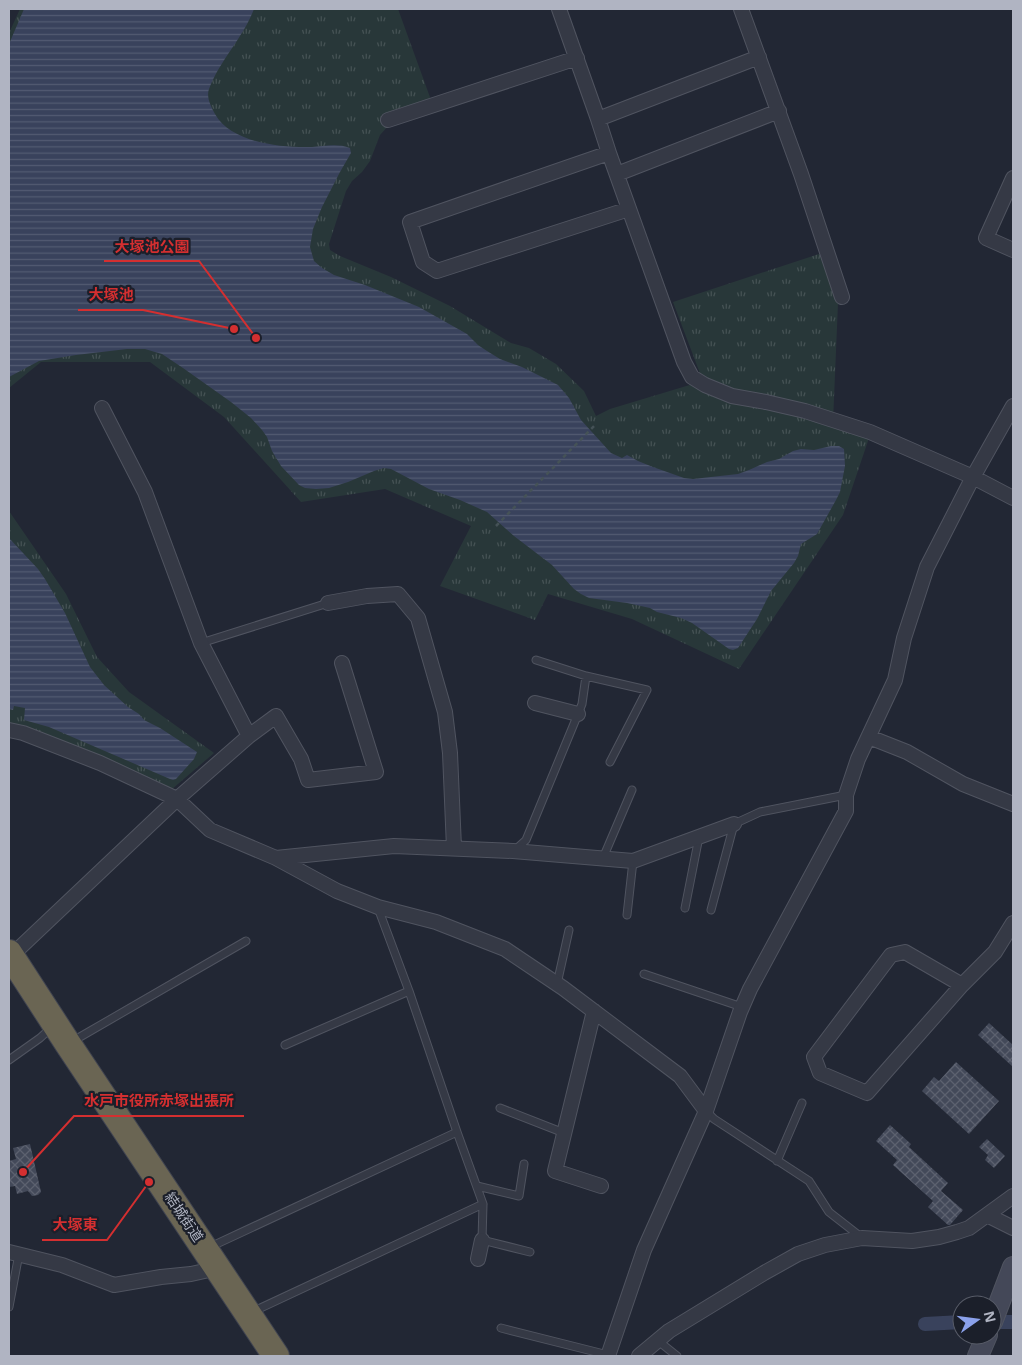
<svg xmlns="http://www.w3.org/2000/svg" width="1022" height="1365" viewBox="0 0 1022 1365" font-family="'Open Sans','Noto Sans JP',sans-serif">
	<style>
		.grass { fill: url(#grass-tufts) }
		.water { fill: url(#water-rules) }
		.lines { fill: none; stroke-linecap: round; stroke-linejoin: round }
		.canal { stroke: #39425c; stroke-width: 14 }
		.building { fill: url(#building-cross-hatch) }
		.lane-casing { stroke: #505460; stroke-width: 9 }
		.street-casing { stroke: #505460; stroke-width: 16 }
		.secondary-casing { stroke: #505460; stroke-width: 22 }
		.highway-casing { stroke: #404450; stroke-width: 28 }
		.path { stroke: #455257; stroke-width: 2.5; stroke-dasharray: 4 4; stroke-linecap: butt }
		.lane { stroke: #353945; stroke-width: 7 }
		.street { stroke: #353945; stroke-width: 14 }
		.secondary { stroke: #444858; stroke-width: 20 }
		.highway { stroke: #6a6553; stroke-width: 26 }
		.labels { text-anchor: middle; stroke-width: 4.5; stroke-linejoin: round; paint-order: stroke }
		.street-label { font-size: 14px; fill: #b0b4c2; stroke: #1b1f2a }
		.leader { fill: none; stroke: #d42f30; stroke-width: 2 }
		.callout-dot { fill: #d42f30; stroke: #1b1f2a; stroke-width: 2 }
		.callout-label { font-size: 15px; text-anchor: middle; font-weight: bold; fill: #d42f30; stroke: #1b1f2a; stroke-width: 4.5; stroke-linejoin: round; paint-order: stroke }
	</style>
	<defs>
		<pattern id="grass-tufts" width="24" height="20" patternUnits="userSpaceOnUse" patternTransform="scale(1.25)"><rect width="24" height="20" fill="#283739"/><path d="M3 7l-1-3M5 7V3M7 7l1-3M15 17l-1-3M17 17v-4M19 17l1-3" fill="none" stroke="#455254"/></pattern>
		<pattern id="water-rules" width="6" height="5" patternUnits="userSpaceOnUse" patternTransform="scale(1.25)"><rect width="6" height="5" fill="#39425c"/><path d="M0 2.5h6" fill="none" stroke="#535b72"/></pattern>
		<pattern id="building-cross-hatch" width="8" height="8" patternUnits="userSpaceOnUse" patternTransform="scale(1.25)"><rect width="8" height="8" fill="#434959"/><path d="M0 0l8 8M0 8l8-8" fill="none" stroke="#5c616f"/></pattern>
	</defs>
	<rect width="100%" height="100%" fill="#222734"/>
	<path class="grass" d="M20,9H398L431,100L389,125L380,135L370,161L362,172L352,181L346,191L329,244L330,250L340,256L391,277L450,306L511,343L529,348L556,364L584,391L596,416L610,409L693,384L701,376L673,302L822,253L838,303L833,422L869,438L843,515L739,669L632,619L548,594L535,620L440,586L471,526L385,489L301,502L224,417L150,362H41L9,388V33Z
		M9,511L66,594L97,657L129,692L214,753L171,790L9,724Z"/>
	<path class="water" d="M24,9H254C243,38 220,60 209,89C206,97 211,107 215,114C231,143 282,148 312,147C324,146 338,143 350,148L351,153L340,172L322,207L313,229L310,247L314,261L322,268L334,275L365,285L419,307L467,334L478,345L487,351L500,359L522,367L558,385L569,398L581,420L611,453L622,458L627,455L638,461L653,467L684,478L693,479L738,474L749,470L767,462L779,459L793,451L801,449L814,450L831,446H839L844,449L845,466L840,492L836,500L817,534L801,544L798,556L794,563L771,591L757,619L738,648L733,650L729,649L692,623L681,618L657,612L650,608L627,603L589,598L581,594L574,589L552,565L514,536L487,512L460,500L429,489L391,469L384,468L374,471L348,482L329,488L316,489L305,488L299,485L281,466L272,451L267,437L262,430L251,418L231,402L183,368L162,354L155,352L145,349H127L76,355L39,361L9,377V44Z
		M9,538L38,569L45,579L65,613L90,667L104,685L128,707L139,714L144,720L160,728L197,752L194,759L176,779L173,780L170,779L49,727L24,720L25,708L14,706L13,710L9,709Z"/>
	<g class="lines">
		<path class="canal" d="M992,1322H1013
			M925,1324L962,1322"/>
	</g>
	<path class="building" d="M989,1023L1013,1045V1067L978,1035Z
		M956,1062L999,1101L969,1134L922,1091L934,1077L939,1081Z
		M890,1125L911,1144L909,1147L948,1183L941,1191L963,1210L950,1225H948L928,1207L933,1201L893,1165L897,1160L876,1141Z
		M987,1139L1005,1156L994,1168L985,1160L988,1155L979,1147Z
		M30,1144L41,1192L38,1195L32,1196L28,1191L17,1194L15,1186L9,1187V1161L16,1159L13,1148Z"/>
	<g class="lines">
		<defs>
			<path id="lane" d="M201,643L328,603
				M536,660L586,676
				M515,850L526,840L578,714L582,704L586,676L647,690L610,762
				M603,858L632,790
				M685,908L699,837
				M711,910L734,824L760,812L846,795
				M627,915L633,861
				M644,974L742,1007
				M557,984L569,930
				M73,1041L246,941
				M285,1045L409,991
				M9,1060L40,1038L52,1027
				M500,1108L564,1133
				M706,1111L714,1119L809,1181L829,1212L861,1237
				M777,1161L802,1103
				M477,1186L519,1196L524,1164
				M483,1204L482,1240L530,1252
				M210,1247L457,1132L409,991L378,908
				M9,1307L19,1254
				M252,1312L483,1204L457,1132
				M501,1328L608,1355
				M657,1340L677,1356"/>
			<path id="street" d="M559,9L598,119L609,153L684,362L692,377L705,385L732,396L766,402L805,411L870,432L973,477L1013,498
				M741,9L801,174L842,297
				M598,119L759,57
				M388,120L577,58
				M609,153L410,222L423,262L437,271L629,209
				M617,174L779,111
				M1013,178L986,238L1013,250
				M328,603L367,596L398,594L418,618L445,712L450,753L454,848
				M535,703L578,714
				M9,730L23,733L100,763L177,799L210,830L276,858L337,891L378,907L436,922L505,949L563,988L680,1076L706,1111
				M249,736L276,716L301,759L308,780L376,772L342,663
				M869,737L907,752L963,784L1013,804
				M276,858L394,846L513,851L633,861L734,824
				M11,956L177,799L249,736L201,643L145,492L102,408
				M962,985L905,952L891,955L814,1057L820,1073L867,1093L962,985L995,952L1013,923
				M594,1011L555,1171L601,1186
				M987,1215L1013,1228
				M9,1252L62,1265L114,1285L161,1277L191,1274L218,1268
				M478,1259L482,1240
				M608,1356L644,1250L706,1111L740,1012L750,989L846,811V795L858,759L895,680L904,638L927,567L973,477L1013,406
				M639,1356L669,1331L764,1273L798,1254L825,1245L862,1238L912,1241L939,1237L957,1232L969,1228L1013,1196"/>
			<path id="secondary" d="M992,1322L1013,1267
				M978,1356L987,1335"/>
			<path id="highway" d="M9,953L68,1044L276,1356"/>
		</defs>
		<use href="#lane" class="lane-casing"/>
		<use href="#street" class="street-casing"/>
		<use href="#secondary" class="secondary-casing"/>
		<use href="#highway" class="highway-casing"/>
		<path class="path" d="M496,526L596,424"/>
		<use href="#lane" class="lane"/>
		<use href="#street" class="street"/>
		<use href="#secondary" class="secondary"/>
		<use href="#highway" class="highway"/>
	</g>
	<g class="labels">
		<g class="street-label">
			<text transform="translate(184 1217) rotate(56)" y="5">結城街道</text>
		</g>
	</g>
	<path class="leader" d="M256 338L199 261H104M234 329L143 310H78M23 1172L74 1116H244M149 1182L107 1240H42"/>
	<g class="callout-dot">
		<circle cx="256" cy="338" r="5"/>
		<circle cx="234" cy="329" r="5"/>
		<circle cx="23" cy="1172" r="5"/>
		<circle cx="149" cy="1182" r="5"/>
	</g>
	<g class="callout-label">
		<text x="152" y="252">大塚池公園</text>
		<text x="111" y="300">大塚池</text>
		<text x="159" y="1106">水戸市役所赤塚出張所</text>
		<text x="75" y="1230">大塚東</text>
	</g>
	<rect width="1022" height="1365" fill="none" stroke="#b0b4c2" stroke-width="20"/>
	<g transform="translate(977 1320) rotate(76)"><circle r="24" fill="#1b1f2a" stroke="#575b67"/>
	<path d="M0-4L9 19L0 12L-9 19Z" fill="#8ba1eb"/>
	<text y="-8" font-size="14" font-weight="bold" text-anchor="middle" fill="#b0b4c2">N</text>
	</g>
</svg>
